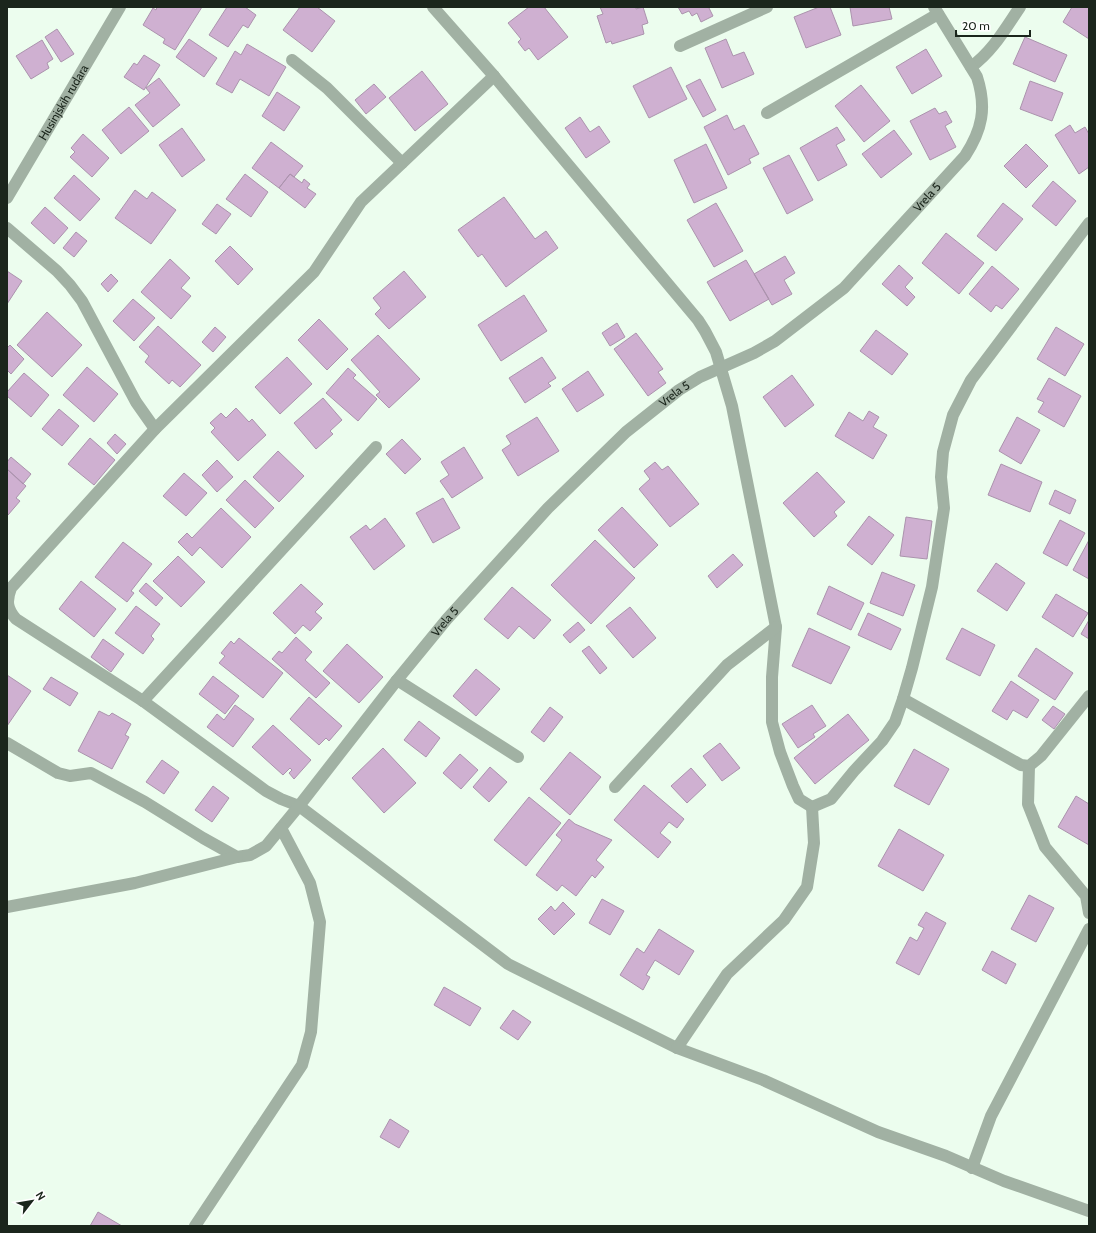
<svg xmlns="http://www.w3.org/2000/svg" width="1096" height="1233" viewBox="0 0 1096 1233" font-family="Cabin,sans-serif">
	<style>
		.building { fill: #cfb0d1; stroke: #ab93ad }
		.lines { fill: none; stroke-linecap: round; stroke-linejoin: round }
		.service { stroke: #a1b1a3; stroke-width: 12 }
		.minor { stroke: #a1b1a3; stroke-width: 12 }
		.labels { text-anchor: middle; stroke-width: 3; stroke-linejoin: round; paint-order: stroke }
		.street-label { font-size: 12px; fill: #1b261c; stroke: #fff }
	</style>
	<rect width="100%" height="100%" fill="#ecfdee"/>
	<path class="building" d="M157,7H202L175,50L163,43L165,39L143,25L153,8L156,10Z
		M227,7H245L256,15L248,28L243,25L228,47L209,35Z
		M300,7H317L335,21L312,52L283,30Z
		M529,7H544L568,37L538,60L529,48L525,51L518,42L521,39L508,23Z
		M600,7H636V9L643,7L648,23L642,25L644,34L612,44L611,41L606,43L597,16L603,14Z
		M678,7H710L709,8L713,16L701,22L697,13L692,16L689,11L682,14Z
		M819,7H830L841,35L806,48L794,17Z
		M850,7H889L892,19L853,26Z
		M1072,7H1089V39L1063,22Z
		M57,29L74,54L61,62L45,37Z
		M1025,37L1067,55L1055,82L1013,64Z
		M189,39L217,58L204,77L176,57Z
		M726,39L733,56L744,52L754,74L722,88L705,48Z
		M42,40L53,59L47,63L49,68L31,79L16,56Z
		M247,44L286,67L269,96L240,79L232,93L216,84L235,51L241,55Z
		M926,49L942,76L912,94L896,67Z
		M144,55L160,65L144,90L124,77L134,63L137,65Z
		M671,67L687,99L649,118L633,86Z
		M422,71L448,104L415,131L389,98Z
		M159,78L180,105L153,127L135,105L150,93L146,88Z
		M700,79L716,110L703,117L686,86Z
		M1030,81L1063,93L1052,121L1020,109Z
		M374,84L386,97L366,114L355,100Z
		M861,85L890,121L864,142L835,106Z
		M277,92L300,107L284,131L262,116Z
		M129,107L149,131L121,154L102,130Z
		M935,108L939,114L946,111L952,122L945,126L956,147L930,160L910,121Z
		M727,115L734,130L744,125L759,154L749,159L751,163L728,175L704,127Z
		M580,117L590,132L599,126L610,142L586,158L565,128Z
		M1070,125L1075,133L1085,127L1089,134V167L1079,174L1055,135Z
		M837,127L845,140L836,145L847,165L818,181L800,148Z
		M182,128L205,160L182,177L159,145Z
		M894,130L912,154L881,178L862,154Z
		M83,134L109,158L92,177L70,157L75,152L71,148Z
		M271,142L303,166L294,177L290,174L279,188L252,168Z
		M706,144L727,188L694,203L674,160Z
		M1026,144L1048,166L1026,188L1004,166Z
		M789,155L813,200L787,214L763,168Z
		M245,174L268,192L251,217L226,199Z
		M290,174L302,183L304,179L310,184L307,188L316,194L305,208L279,188Z
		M74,175L100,199L80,221L54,198Z
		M1053,181L1076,201L1056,226L1032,206Z
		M135,190L147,199L152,192L176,210L151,244L115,218Z
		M504,197L535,239L546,231L558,248L506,287L482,254L478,257L458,230Z
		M716,203L743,251L714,267L687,220Z
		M1003,203L1023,219L996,251L977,236Z
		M217,204L231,214L216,234L202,224Z
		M45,207L68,228L54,244L31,223Z
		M76,232L87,241L74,257L63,248Z
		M946,233L984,263L959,294L922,263Z
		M230,246L253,269L238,285L215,261Z
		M785,256L795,273L784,280L792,294L772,305L754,274Z
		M170,259L190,278L181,288L191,296L171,319L141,292Z
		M746,260L769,299L730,321L707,282Z
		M899,265L913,278L905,287L915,297L907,306L882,284Z
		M992,266L1019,289L1002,309L996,305L991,312L969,294Z
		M7,271L22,281L7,304Z
		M404,271L426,297L389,329L375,314L381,308L373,298Z
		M111,274L118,281L108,292L101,284Z
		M524,295L547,331L501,361L478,325Z
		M133,299L155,318L134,341L113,321Z
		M47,312L82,345L52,377L17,345Z
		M319,319L348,349L327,370L298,340Z
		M617,323L625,337L610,346L602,333Z
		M158,326L201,365L180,387L172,380L169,384L145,362L149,356L139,347Z
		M215,327L226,337L213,352L202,342Z
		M1056,327L1084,344L1065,376L1037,359Z
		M876,330L908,354L892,375L860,351Z
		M636,333L663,369L658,372L666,383L648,396L614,349Z
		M378,335L420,379L389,408L376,395L380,392L351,360Z
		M10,345L24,359L11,374L7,370V348Z
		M287,357L312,384L280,414L255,387Z
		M542,357L556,378L548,383L551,386L525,403L509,378Z
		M87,367L118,394L94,422L63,395Z
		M348,368L356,375L353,378L377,399L358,421L326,393Z
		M588,371L604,395L577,412L562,389Z
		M24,373L49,395L31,417L7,396V392Z
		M792,375L814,405L785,427L763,397Z
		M1049,378L1081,396L1064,427L1038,412L1044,402L1037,399Z
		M323,398L342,420L330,431L333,434L316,449L294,423Z
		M236,408L249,422L252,419L266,435L238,461L211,432L215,428L210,423L221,413L226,418Z
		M59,409L79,426L62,446L42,429Z
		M869,411L879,417L873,427L887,435L873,459L835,436L849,412L863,421Z
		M537,417L559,451L518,476L502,450L511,444L506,436Z
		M1017,417L1040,430L1021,464L999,451Z
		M115,434L126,444L117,454L107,443Z
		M90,438L115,460L94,485L68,464Z
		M402,439L421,459L405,474L386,454Z
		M464,447L483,478L452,498L440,481L449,475L441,462Z
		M278,451L304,476L279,502L253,477Z
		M11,457L31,474L23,484L7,469V462Z
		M217,460L233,477L217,492L202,475Z
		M655,462L662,470L668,466L699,504L670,527L639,489L650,479L644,471Z
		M1001,464L1042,482L1030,512L988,495Z
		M7,469L26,486L16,498L20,501L8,515L7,514Z
		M817,472L845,502L834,512L837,516L814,537L783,503Z
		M184,473L207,493L186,516L163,496Z
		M245,480L274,508L255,528L226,500Z
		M1055,490L1076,500L1070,514L1049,504Z
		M443,498L460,528L433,543L416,513Z
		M622,507L658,545L634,568L598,530Z
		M221,508L251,537L222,568L200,547L192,556L178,542L187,533L192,538Z
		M869,516L894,535L872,565L847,545Z
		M906,517L932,521L927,559L900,556Z
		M385,518L405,546L374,570L350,537L366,525L370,530Z
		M1060,520L1085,533L1067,566L1043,553Z
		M595,540L635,578L591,624L551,585Z
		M1089,540V579L1073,570Z
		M123,542L152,564L131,591L134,593L127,602L95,577Z
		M733,554L743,565L717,588L708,576Z
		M178,556L205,582L181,607L153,581Z
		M996,563L1025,583L1007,611L977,591Z
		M882,572L915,585L903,616L870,603Z
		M81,581L116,609L94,637L59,609Z
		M146,583L163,598L156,606L139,591Z
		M301,584L323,604L315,612L322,618L310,631L303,625L295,634L273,613Z
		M829,586L864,603L851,630L817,614Z
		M512,587L551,620L534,639L519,626L508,639L484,619Z
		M1056,594L1088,613L1073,637L1042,617Z
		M136,606L160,624L151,636L154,639L143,654L115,633Z
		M630,607L656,638L633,658L606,626Z
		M868,613L901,629L891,650L858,635Z
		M1089,620V639L1081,634Z
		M578,622L585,630L570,643L563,635Z
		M809,628L850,647L831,684L792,666Z
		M962,628L995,645L980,676L946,659Z
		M296,637L312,652L305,660L330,683L316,698L272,659L279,651L282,653Z
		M239,638L283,673L263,698L219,663L225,656L221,653L231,641L234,644Z
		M103,639L124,654L111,672L91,657Z
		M347,644L383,677L359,703L323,671Z
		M589,646L607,668L600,674L582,651Z
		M1036,648L1073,673L1055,700L1018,676Z
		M476,669L500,689L476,716L453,696Z
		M7,675L31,691L7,726Z
		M213,676L239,696L225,714L199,694Z
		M51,677L78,693L70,706L43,689Z
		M1011,681L1039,700L1027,718L1013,710L1007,720L992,711Z
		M309,697L342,726L329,741L326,738L319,745L290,719Z
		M235,705L254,719L233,747L207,727L217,714L224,720Z
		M812,705L826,726L813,734L815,737L798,748L782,724Z
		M1053,706L1065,714L1054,729L1042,720Z
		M550,707L563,717L544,742L531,732Z
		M99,711L109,716L112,713L131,724L125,735L129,737L112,769L78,751Z
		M848,714L869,740L815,784L794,758Z
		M419,721L440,738L426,757L404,740Z
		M273,725L311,760L294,779L289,773L292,770L290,768L283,775L252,747Z
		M720,743L740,768L722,781L703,756Z
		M383,748L416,783L384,813L352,778Z
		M914,749L949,769L929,805L894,786Z
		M570,752L601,777L570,815L540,789Z
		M460,754L478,770L461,789L443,773Z
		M162,760L179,772L164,794L146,782Z
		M490,767L507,782L489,802L473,787Z
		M691,768L706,785L687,803L671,786Z
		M644,785L684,819L677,828L669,822L660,833L671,842L658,858L614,820Z
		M213,786L229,798L212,822L195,810Z
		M1076,796L1089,804V845L1058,827Z
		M529,797L561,823L526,866L494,840Z
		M569,819L575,824L612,840L596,860L604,867L595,878L592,875L576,896L562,885L557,891L536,875L562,840L556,835Z
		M899,829L944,855L923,891L878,866Z
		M1029,895L1054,908L1036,942L1011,929Z
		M602,899L624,911L610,935L589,923Z
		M563,902L575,914L554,935L538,919L551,906L555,911Z
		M926,912L946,923L919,975L896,963L910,937L917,941L924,928L918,925Z
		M659,929L694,951L679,975L655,960L646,975L650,977L643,990L620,975L637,948L644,953Z
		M992,951L1016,964L1006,984L982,970Z
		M444,987L481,1008L470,1026L434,1005Z
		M513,1010L531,1022L518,1040L500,1028Z
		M390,1119L409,1131L399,1148L380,1137Z
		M98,1212L122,1226H90Z"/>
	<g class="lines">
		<path class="service" d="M292,60L327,88L402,163"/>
		<g class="minor">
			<path d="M433,7L494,76L698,320L705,331L716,352L732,406L776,627L772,677V722L780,752L793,786L799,799L812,807"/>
			<path d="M680,46L767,7"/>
			<path d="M971,67C993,51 1005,29 1020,7"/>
			<path id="s1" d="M494,76L361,202L314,272L155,429L11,588C6,601 7,609 16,619L143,701L266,791L281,799L299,806L397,680L447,619L548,508L626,432L679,390L700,377L754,353L775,341L844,288L965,156C982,130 987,108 977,77L934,7"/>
			<path d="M767,113L938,14"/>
			<path id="s2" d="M7,198L120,7"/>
			<path d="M7,228L57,271L70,285L82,301L136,402L155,429"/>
			<path d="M397,680L518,757"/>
			<path d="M903,699L1021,765L1029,766L1041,756L1089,696"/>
			<path d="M143,701L376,447"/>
			<path d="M7,743L58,773L70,776L91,773L145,802L203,838L237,857L250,855L266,846L299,806L508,964L677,1048L763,1080L878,1132L946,1156L1004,1181L1089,1211"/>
			<path d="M1029,766L1028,804L1045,847L1086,896L1089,913"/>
			<path d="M615,787L727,665L776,627"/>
			<path d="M812,807L831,799L854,771L882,741L895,722L903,699L912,668L932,587L944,508L941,477L943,452L953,415L971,380L1089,223"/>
			<path d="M7,907L135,883L237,857"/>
			<path d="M677,1048L727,974L784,920L807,887L814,843L812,807"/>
			<path d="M972,1168L991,1116L1089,929"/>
			<path d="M195,1226L302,1065L311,1032L320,922L310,883L281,828"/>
		</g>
	</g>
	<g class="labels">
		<g class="street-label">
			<text dy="4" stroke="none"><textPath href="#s2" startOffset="111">Husinjskih rudara</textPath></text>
			<text dy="4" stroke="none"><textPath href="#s1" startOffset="1962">Vrela 5</textPath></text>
			<text dy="4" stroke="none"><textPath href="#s1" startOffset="1638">Vrela 5</textPath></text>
			<text dy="4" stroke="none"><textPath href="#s1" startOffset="1314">Vrela 5</textPath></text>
		</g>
	</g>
	<rect width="1096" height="1233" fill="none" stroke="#1b261c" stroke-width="16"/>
	<g transform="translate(32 1201) rotate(59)" stroke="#ffffff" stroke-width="3" paint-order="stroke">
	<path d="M0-3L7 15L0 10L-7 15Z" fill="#1b261c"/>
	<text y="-6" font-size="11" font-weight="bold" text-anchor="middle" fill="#1b261c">N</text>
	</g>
	<path d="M956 30v6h74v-6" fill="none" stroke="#1b261c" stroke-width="2"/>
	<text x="962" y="30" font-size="12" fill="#1b261c" stroke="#ffffff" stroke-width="3" paint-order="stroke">20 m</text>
</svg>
